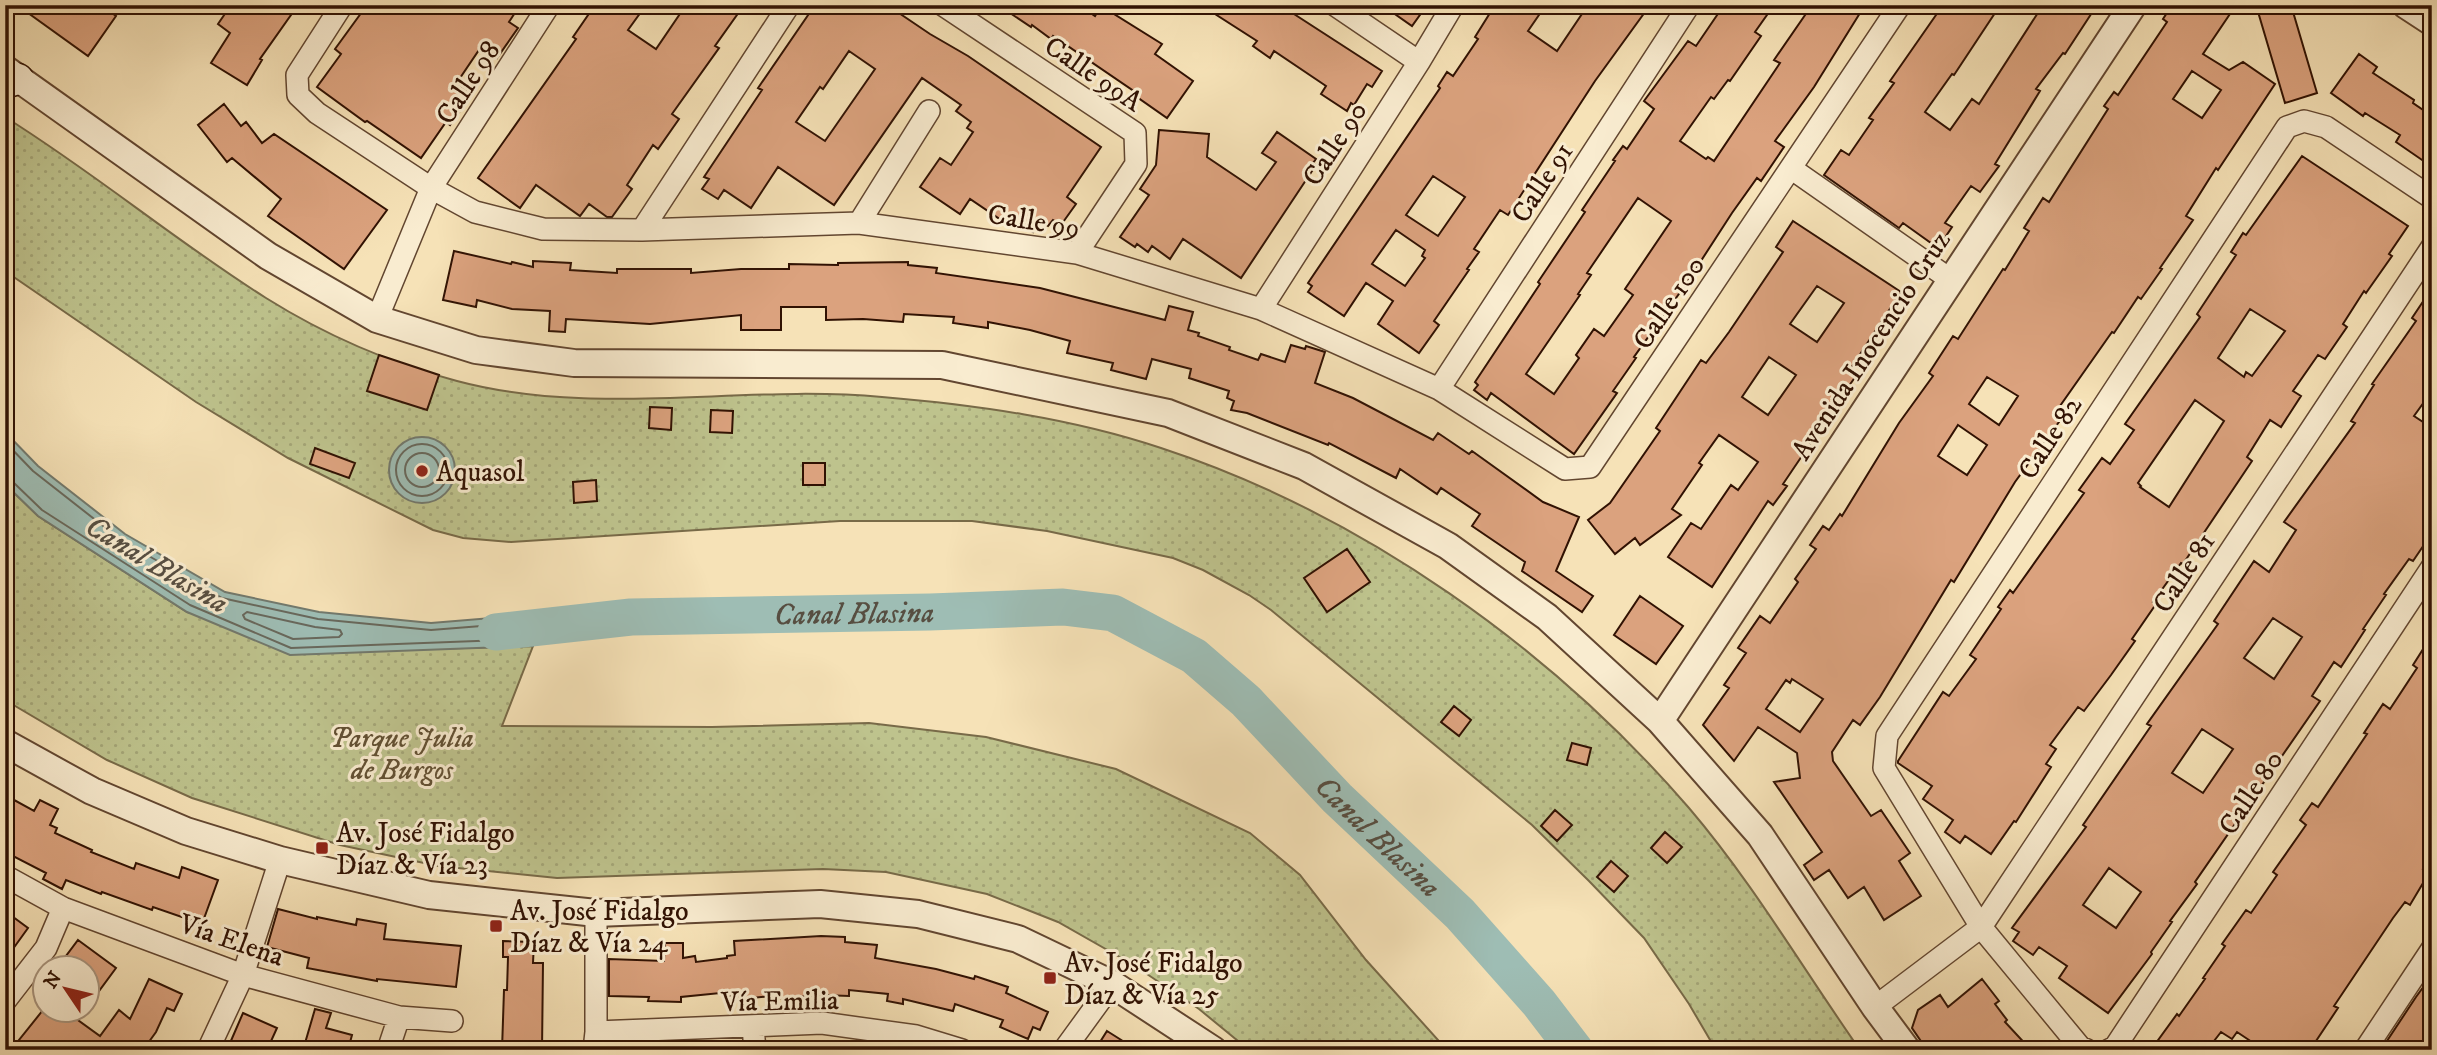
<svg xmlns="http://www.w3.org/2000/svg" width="2437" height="1055" viewBox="0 0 2437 1055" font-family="'IM FELL DW Pica',serif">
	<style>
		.grass { fill: url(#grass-dots); stroke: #786a48; stroke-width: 2 }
		.water { fill: #9ebdb4; stroke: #72796d; stroke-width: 2 }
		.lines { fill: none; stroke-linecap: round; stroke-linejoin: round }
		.shore { stroke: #68685c; stroke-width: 2 }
		.river { stroke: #9ebdb4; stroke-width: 37 }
		.building { fill: #dba27e; stroke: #311203; stroke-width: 2; fill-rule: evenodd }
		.minor-casing { stroke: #624630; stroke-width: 24 }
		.tertiary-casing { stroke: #624630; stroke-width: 30 }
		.secondary-casing { stroke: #311203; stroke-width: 33 }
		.minor { stroke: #f9ecd0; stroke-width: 21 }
		.tertiary { stroke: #f9ecd0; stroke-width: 26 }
		.secondary { stroke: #f9ecd0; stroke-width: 30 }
		.poi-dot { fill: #8f2418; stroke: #f9ecd0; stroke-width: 2.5 }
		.labels { text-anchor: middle; stroke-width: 6; stroke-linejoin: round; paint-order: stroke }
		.street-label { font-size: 28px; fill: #311203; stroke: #f9ecd0 }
		.poi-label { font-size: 28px; fill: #311203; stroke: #f9ecd0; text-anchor: start }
		.park-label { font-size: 28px; font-style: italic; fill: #625033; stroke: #f9ecd0 }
		.water-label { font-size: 30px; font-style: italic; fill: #574e41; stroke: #f9ecd0 }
	</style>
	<defs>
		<pattern id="grass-dots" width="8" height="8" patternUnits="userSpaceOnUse" patternTransform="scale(1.75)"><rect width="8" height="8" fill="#bec38d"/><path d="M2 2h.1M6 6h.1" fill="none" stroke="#a4a678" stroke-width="1.8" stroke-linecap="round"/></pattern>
	</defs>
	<rect width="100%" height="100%" fill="#f6e2b7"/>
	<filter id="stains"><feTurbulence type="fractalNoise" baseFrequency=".00286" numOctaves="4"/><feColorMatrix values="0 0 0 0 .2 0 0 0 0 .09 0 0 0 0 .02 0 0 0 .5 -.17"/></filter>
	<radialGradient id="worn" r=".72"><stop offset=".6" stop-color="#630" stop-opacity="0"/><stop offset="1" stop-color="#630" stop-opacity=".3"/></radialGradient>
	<path class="grass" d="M5,117C95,173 177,242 266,298C325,335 390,363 457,381C596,418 740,384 882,397C976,405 1071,418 1161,448C1362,514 1552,649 1689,808C1753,883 1803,969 1860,1050H1716L1689,1004L1644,938L1589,881L1532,825L1271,610L1249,595L1203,570L1173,558L1047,531L972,521H840L511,542L463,538L433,530L288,458L196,402L5,271Z
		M5,484L38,516L187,612L356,651L533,646L502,726L712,727L869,723L986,737L1116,769L1250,833L1300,875L1366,960L1447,1050H1249L1199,1009L1132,964L1058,922L987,894L886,872L823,869L557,878L438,866L340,845L192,798L107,760L5,700Z"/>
	<path class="water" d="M5,432L38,466L125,534L225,592L319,612L431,623L553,613L533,646L290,655L187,612L38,516L5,484Z
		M389 470a33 33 0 1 1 66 0a33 33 0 1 1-66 0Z"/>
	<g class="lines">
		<path class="shore" d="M5,442L33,471L121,540L222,598L318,619L431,630L533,622L537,626L527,639L291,648L190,605L42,510L13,482L5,480
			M396 470a26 26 0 1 1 52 0a26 26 0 1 1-52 0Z
			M405 470a17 17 0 1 1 34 0a17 17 0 1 1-34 0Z
			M247,612L315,627L340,630L342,634L339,637L293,639L245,619L243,615Z"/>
		<path class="river" id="s1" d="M496,632L631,617L930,612L1063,607L1113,613L1194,656L1246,701L1337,798L1460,914L1539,1003L1575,1050"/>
	</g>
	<path class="building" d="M17,5H101L116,16L88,56Z
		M231,5H298L260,59L262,60L247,85L211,63L230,33L218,24Z
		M367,5H520L509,22L518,28L497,58L481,47L456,84L471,95L450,125L446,122L421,158L367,121L365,122L317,87L341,54L335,49Z
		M595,5H646L628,30L656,49L686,5H744L715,46L719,48L672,114L679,119L658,149L653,145L627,185L632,189L612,217H607L589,204L580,216L536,185L520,208L478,178L576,39L573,37Z
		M815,5H887L930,34L968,56L1101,147L1067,197L1076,204L1061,225L1053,220L1048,226L1040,221L1033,232L1014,219L1010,226L970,199L960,214L920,187L940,158L951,165L973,132L967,128L971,122L956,111L961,105L922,78L834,205L778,167L751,208L724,190L718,199L702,189L709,179L704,177L762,90L758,88ZM849,51L875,69L825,141L796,122L820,87L823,89Z
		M998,5H1079L1095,16L1101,6L1162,44L1155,54L1193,81L1167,118L1137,97L1138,94L1053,36L1051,39L1032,25L1031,27Z
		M1201,5H1280L1382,71L1372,87L1367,84L1354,105L1351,103L1347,111L1321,94L1326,86L1274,51L1270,58L1253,46L1257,41Z
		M1382,5H1427L1412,26Z
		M1495,5H1531L1541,12L1528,31L1557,51L1588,5H1635L1645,12L1595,81L1508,215L1500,210L1474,249L1479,252L1467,269L1469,270L1434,321L1439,325L1419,353L1378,324L1393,301L1366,283L1344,316L1308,292L1312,286L1308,283L1440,88L1438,86L1447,72L1453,76L1478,39L1475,37ZM1433,176L1465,197L1438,236L1406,215ZM1396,230L1425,250L1422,256L1425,258L1405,286L1372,264Z
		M1724,5H1774L1755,32L1761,36L1730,81L1728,80L1714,99L1711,97L1680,141L1706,159L1708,157L1714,161L1780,63L1774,60L1812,5H1865L1814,87L1775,141L1784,147L1761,181L1757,178L1732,213L1686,284L1634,357L1636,358L1613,391L1617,393L1574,454L1491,393L1487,400L1474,390L1478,385L1475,382L1540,284L1538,282L1585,212L1582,210L1615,161L1613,160L1623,146L1627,149L1654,109L1644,101L1688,41L1696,46ZM1638,198L1671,221L1625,289L1633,295L1604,336L1594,329L1576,355L1579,358L1554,394L1526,374L1580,295L1578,294L1591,275L1587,273Z
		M1943,5H1984L1995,13L1954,75L1952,74L1925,112L1950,130L1972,99L1979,104L2043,5H2097L2065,54L2063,53L2036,89L2040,91L1995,164L1999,166L1980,192L1971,186L1945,223L1952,227L1938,248L1903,223L1899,228L1824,175L1841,150L1849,155L1873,120L1869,118L1894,83L1890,81Z
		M2172,5H2236L2203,54L2229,70L2243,62L2275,84L2218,170L2216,168L2186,216L2193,220L2160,268L2162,269L2141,299L2138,297L2114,333L2112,332L2060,406L2067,411L2015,482L1954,582L1951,580L1880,697L1860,725L1853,720L1832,752L1833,761L1871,816L1881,810L1910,853L1899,861L1921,896L1884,920L1864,887L1848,898L1829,870L1814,880L1804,865L1822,852L1774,782L1800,778L1797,753L1758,727L1734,761L1703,725L1729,688L1724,685L1746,653L1738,648L1760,616L1770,623L1798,582L1795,579L1816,549L1810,545L1823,526L1829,530L1840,514L1842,516L1899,423L1933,376L1929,373L1953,336L1958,339L2003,269L2005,270L2029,231L2024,228L2043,198L2049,202L2108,109L2104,106L2114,92L2118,95L2167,22L2163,19ZM2192,71L2221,90L2202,118L2173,99ZM1987,377L2018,396L1999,425L1969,404ZM1958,425L1987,445L1967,475L1938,456ZM1792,679L1823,699L1800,732L1766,709L1786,680L1790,683Z
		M2256,5H2291L2317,93L2285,103Z
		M2359,54L2377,67L2373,73L2414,100L2413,103L2432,116V153L2425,162L2396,142L2400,135L2365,113L2363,116L2331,93Z
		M224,104L241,126L246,122L262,143L274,134L387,210L344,269L268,216L281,199L232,158L227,162L198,125Z
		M1159,130L1209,134L1207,157L1256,190L1276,162L1262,153L1277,132L1316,159L1313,163L1316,165L1241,278L1183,239L1170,259L1152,246L1148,252L1137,244L1135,247L1120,237L1149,195L1140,189L1156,165Z
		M2302,156L2408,226L2389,254L2392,256L2366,293L2364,291L2343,324L2347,327L2325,359L2318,355L2293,391L2301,396L2281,427L2270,420L2247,457L2252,461L2183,564L2181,563L2153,602L2156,604L2132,639L2135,641L2111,675L2084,711L2078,707L2050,745L2056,749L2046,764L2051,767L2016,822L2014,821L1991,854L1965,836L1960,843L1945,832L1953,820L1923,799L1932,786L1898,763V761L1943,692L1949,696L1976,659L1970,655L2001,609L1998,607L2010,590L2013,593L2084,493L2079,490L2102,458L2110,464L2134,430L2125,424L2200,317L2197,314L2236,255L2231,252L2243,233L2246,235ZM2250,309L2285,331L2252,376L2246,372L2244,377L2218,358ZM2195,400L2224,421L2169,507L2140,487L2141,486L2138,483Z
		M1793,221L1901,292L1851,368L1858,373L1837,403L1834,401L1806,441L1810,444L1783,484L1787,486L1773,505L1768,501L1712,587L1668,557L1691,523L1701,529L1731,485L1738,490L1758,462L1719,435L1699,463L1702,465L1672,509L1681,515L1640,545L1635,538L1615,554L1588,520L1610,503L1660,431L1656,428L1701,360L1706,363L1729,332L1783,252L1776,247ZM1817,286L1844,303L1817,342L1790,324ZM1769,357L1796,375L1768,415L1742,397Z
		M454,251L511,264L512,262L533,267V261L571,263L570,270L617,273V269H691V273L741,269H789V264L838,265V263L908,262V265L937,268L936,273L1040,288L1165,320L1169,306L1193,312L1188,330L1199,333L1198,336L1230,347L1229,350L1258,360L1261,354L1285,362L1291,345L1305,349L1306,346L1325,352L1315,383L1353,398L1433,440L1438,433L1469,454L1472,451L1543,502L1579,517L1556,571L1593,596L1582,612L1522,571L1525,562L1472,526L1480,514L1441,488L1437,494L1400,469L1396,478L1329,443L1328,445L1247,413L1231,410L1234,401L1227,398L1229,391L1189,378L1191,369L1152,359L1146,379L1111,370L1113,363L1067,353L1070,341L1030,330L988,322V328L953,323L954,317L904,314L903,322L863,319L826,320V307H781V330H741V315L650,324L566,319L565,332L549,331L550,311L512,309L477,300L476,307L443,300Z
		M2432,288V391L2414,416L2432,428V533L2413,561L2409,559L2384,594L2386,595L2363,629L2365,630L2341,667L2334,662L2312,696L2320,701L2195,882L2197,884L2170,921L2172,922L2151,952L2152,954L2108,1013L2059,978L2067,966L2039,947L2033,955L2013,941L2019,932L2012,928L2086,827L2083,825L2151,726L2147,724L2218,624L2214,621L2254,561L2269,572L2296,530L2284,522L2355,423L2351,421L2374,385L2372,384L2416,321L2412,318ZM2273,618L2302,637L2274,679L2244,658ZM2202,729L2233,749L2203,793L2172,773ZM2109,868L2141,892L2116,928L2083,905Z
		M379,355L439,375L427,410L367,391Z
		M650,407L672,408L671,430L649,428Z
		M711,410L733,411L732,433L710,432Z
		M315,448L355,463L349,478L310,464Z
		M803,463H825V485H803Z
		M596,480L597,501L574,503L573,482Z
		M1347,549L1370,582L1327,612L1304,578Z
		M1640,596L1683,626L1656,664L1614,635Z
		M2432,635V856L2423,869L2429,873L2410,905L2405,902L2393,918L2334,1006L2338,1008L2310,1050H2264L2237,1032L2232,1039L2221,1032L2207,1050H2167L2156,1043L2177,1014L2179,1016L2205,979L2203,978L2225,946L2222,944L2246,910L2251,913L2277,875L2273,872L2306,825L2300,820L2312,803L2318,807L2367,734L2364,733L2383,704L2390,709L2417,668L2413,665Z
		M1454,706L1471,720L1459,736L1441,722Z
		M1572,743L1591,748L1587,765L1567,760Z
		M5,795L34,811L40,800L58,809L50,825L57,828L55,833L92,850L91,852L134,869L136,863L179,878L182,867L218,880L202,924L153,907L152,910L102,892L101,894L66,880L62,889L43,879L46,873L5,852Z
		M1555,810L1572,825L1557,841L1541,826Z
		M1665,832L1682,847L1667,863L1651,848Z
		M1611,861L1628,876L1614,892L1597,877Z
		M278,909L317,919V917L356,925L357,919L386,924L384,939L461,946L456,987L377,979V981L307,968L309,958L267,947Z
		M5,911L28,928L5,960Z
		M821,936L845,937V942L877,945L875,958L936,969L974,979L975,976L1008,987L1006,993L1048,1012L1040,1030L1033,1027L1028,1039L1000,1027L1003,1020L955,1004L953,1011L903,999V1004L887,1001L888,994L849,990V996L822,995L772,999V996L730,1000V992L681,997V1002L648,1001L649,997L609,996V959L664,961L665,943H683V958L695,956L696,962L727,958V956L735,955L734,941Z
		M78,940L116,968L99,991L88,983V968H57Z
		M503,941L534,942L533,963H543L542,1050H502L504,990H507L508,957H503Z
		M2432,975V1050H2381L2416,997Z
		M149,979L182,994L174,1011L167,1008L156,1032L143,1050H11L43,1010H64L100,1036L119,1010L130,1019Z
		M1982,979L1999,1001L1995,1004L2007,1020L2005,1022L2031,1050H1927L1912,1028L1918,1010L1940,995L1948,1007Z
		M315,1009L331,1013L326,1028L352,1035L348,1050H303Z
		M243,1013L277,1028L267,1050H247L230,1043Z
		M1107,1031L1137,1050H1095Z"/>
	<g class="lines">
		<defs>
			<path id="minor" d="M342,5L297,75L298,95L317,113L431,188L475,212L543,229L642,230L859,223L1077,253L1261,309L1439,389L1565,469L1590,467L1900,5
				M943,5L1135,133L1136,164L1077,253
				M1335,5L1419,62
				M1792,169L1951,280
				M859,223L929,111
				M642,230L789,5
				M1261,309L1419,62L1453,5
				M377,319L431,188L549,5
				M1439,389L1689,5
				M5,876L63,908L243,975L399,1017L452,1021
				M5,1001L46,948L63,908
				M1875,1007L1981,927L2432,247
				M753,1027L755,1050
				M596,1032L822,1023L916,1036L962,1050
				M208,1050L243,975L280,860
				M388,1050L399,1017
				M594,1050L596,1032V913
				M1064,1050L1112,984
				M2087,1050L2080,1047L1981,927L1884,768L1887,736L2287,127L2304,121L2326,127L2432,198
				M2109,1050L2115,1047L2432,567
				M2365,1050L2432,949"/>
			<path id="tertiary" d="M2406,5L2432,22
				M5,69L268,256L377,319L476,350L574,363L942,365L1168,413L1304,466L1448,546L1547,617L1660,721L1760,835L1875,1007L1907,1050
				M1660,721L2133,5
				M5,743L92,791L186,831L280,860L429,895L596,913L820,904L918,914L1018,939L1112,984L1213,1050"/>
			<path id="secondary" d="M5,83L18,79"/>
		</defs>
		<use href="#minor" class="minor-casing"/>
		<use href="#tertiary" class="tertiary-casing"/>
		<use href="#secondary" class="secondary-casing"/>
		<use href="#minor" class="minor"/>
		<use href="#tertiary" class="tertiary"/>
		<use href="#secondary" class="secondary"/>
	</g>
	<g class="poi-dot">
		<circle cx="422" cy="471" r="7"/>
		<rect x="315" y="841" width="14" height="14" rx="3.5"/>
		<rect x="489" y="919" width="14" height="14" rx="3.5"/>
		<rect x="1043" y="971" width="14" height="14" rx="3.5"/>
	</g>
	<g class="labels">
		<g class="street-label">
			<text transform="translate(1094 73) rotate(34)" y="10">Calle 99A</text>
			<text transform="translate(467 82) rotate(-57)" y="10">Calle 98</text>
			<text transform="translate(1334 143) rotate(-57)" y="10">Calle 90</text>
			<text transform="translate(1541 182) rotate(-57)" y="10">Calle 91</text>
			<text transform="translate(1034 220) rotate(9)" y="10">Calle 99</text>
			<text transform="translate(1668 302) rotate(-56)" y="10">Calle 100</text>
			<text transform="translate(1870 345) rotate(-57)" y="10">Avenida Inocencio Cruz</text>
			<text transform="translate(2049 437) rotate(-57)" y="10">Calle 82</text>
			<text transform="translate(2183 572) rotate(-57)" y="10">Calle 81</text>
			<text transform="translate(2250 792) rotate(-57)" y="10">Calle 80</text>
			<text transform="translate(232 939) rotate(19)" y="10">Vía Elena</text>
			<text transform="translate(780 1000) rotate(-1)" y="10">Vía Emilia</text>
		</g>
		<g class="poi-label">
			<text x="436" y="481">Aquasol</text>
			<text x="336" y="842">Av. José Fidalgo<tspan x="336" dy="32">Díaz &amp; Vía 23</tspan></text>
			<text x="510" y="920">Av. José Fidalgo<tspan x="510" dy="32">Díaz &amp; Vía 24</tspan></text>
			<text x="1064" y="972">Av. José Fidalgo<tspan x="1064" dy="32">Díaz &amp; Vía 25</tspan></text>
		</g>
		<g class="park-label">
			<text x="402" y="747">Parque Julia<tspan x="402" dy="32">de Burgos</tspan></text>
		</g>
		<g class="water-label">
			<text transform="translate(157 564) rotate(31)" y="10">Canal Blasina</text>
			<text dy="10" stroke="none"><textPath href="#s1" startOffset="359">Canal Blasina</textPath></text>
			<text dy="10" stroke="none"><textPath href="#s1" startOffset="968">Canal Blasina</textPath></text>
		</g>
	</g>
	<rect width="2437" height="1055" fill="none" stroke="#f6e2b7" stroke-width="28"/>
	<rect x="7" y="7" width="2423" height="1041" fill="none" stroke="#311203" stroke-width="3.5"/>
	<rect x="14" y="14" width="2409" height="1027" fill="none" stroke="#311203" stroke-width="2"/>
	<g transform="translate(66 989) rotate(305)"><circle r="33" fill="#f9ecd0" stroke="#a9957e" stroke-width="2"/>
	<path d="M0-5L12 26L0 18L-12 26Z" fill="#8f2418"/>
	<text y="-10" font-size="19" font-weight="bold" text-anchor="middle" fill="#311203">N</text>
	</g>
	<rect width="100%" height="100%" filter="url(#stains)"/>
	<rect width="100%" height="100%" fill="url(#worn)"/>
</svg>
